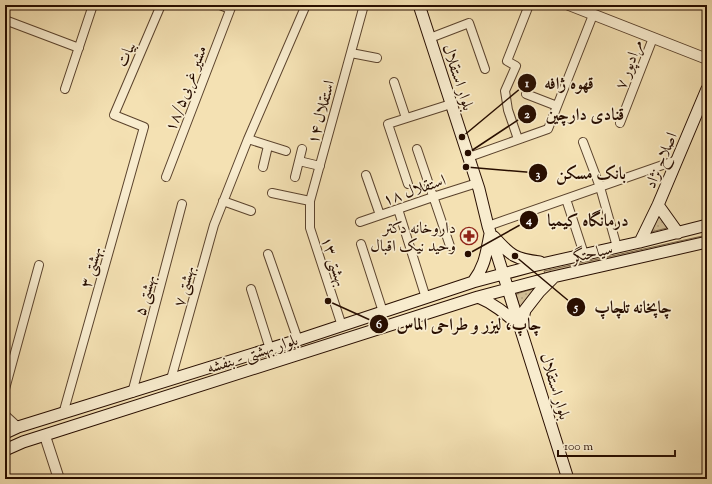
<svg xmlns="http://www.w3.org/2000/svg" width="712" height="484" viewBox="0 0 712 484" font-family="'Sorts Mill Goudy',Amiri,serif">
	<style>
		.grass { fill: url(#grass-dots); stroke: #7c664a }
		.lines { fill: none; stroke-linecap: round; stroke-linejoin: round }
		.minor-casing { stroke: #5b432d; stroke-width: 10 }
		.tertiary-casing { stroke: #5b432d; stroke-width: 12 }
		.secondary-casing { stroke: #280e00; stroke-width: 13 }
		.minor { stroke: #f8ecce; stroke-width: 8 }
		.tertiary { stroke: #f8ecce; stroke-width: 10 }
		.secondary { stroke: #f8ecce; stroke-width: 11 }
		.labels { text-anchor: middle; stroke-width: 3.5; stroke-linejoin: round; paint-order: stroke }
		.street-label { font-size: 16px; fill: #280e00; stroke: #f8ecce }
		.poi-label { font-size: 16px; fill: #280e00; stroke: #f8ecce; text-anchor: end }
		.leader { fill: none; stroke: #280e00; stroke-width: 1.5 }
		.callout-dot { fill: #280e00; stroke: #f8ecce; stroke-width: 1.5 }
		.mark-label { font-size: 12px; text-anchor: middle; font-weight: bold; fill: #fff }
		.callout-label { font-size: 17px; text-anchor: middle; font-weight: bold; fill: #280e00; stroke: #f8ecce; stroke-width: 3.5; stroke-linejoin: round; paint-order: stroke }
	</style>
	<defs>
		<pattern id="grass-dots" width="8" height="8" patternUnits="userSpaceOnUse"><rect width="8" height="8" fill="#d1bd95"/><path d="M2 2h.1M6 6h.1" fill="none" stroke="#b3a17f" stroke-width="1.8" stroke-linecap="round"/></pattern>
	</defs>
	<rect width="100%" height="100%" fill="#f4e1b3"/>
	<filter id="stains"><feTurbulence type="fractalNoise" baseFrequency=".005" numOctaves="4"/><feColorMatrix values="0 0 0 0 .2 0 0 0 0 .09 0 0 0 0 .02 0 0 0 .5 -.17"/></filter>
	<radialGradient id="worn" r=".72"><stop offset=".6" stop-color="#630" stop-opacity="0"/><stop offset="1" stop-color="#630" stop-opacity=".3"/></radialGradient>
	<path class="grass" d="M660,212L667,228L651,232Z
		M707,235V239L545,274L544,271Z
		M539,287L521,312L516,294Z"/>
	<g class="lines">
		<defs>
			<path id="minor" d="M220,5L230,9
				M5,20L79,48
				M430,38L469,23L485,69
				M351,53L377,58
				M394,82L406,118
				M65,89L93,5
				M526,94L557,106
				M620,123L653,38
				M248,139L286,151
				M518,139L508,110L505,91L516,66L507,61L529,5
				M583,142L600,187L617,247
				M417,149L450,246
				M469,157L548,129L593,15
				M299,161L320,166
				M263,167L268,146
				M366,175L380,215
				M166,177L232,5
				M295,177L302,149
				M408,184L388,124L451,104
				M272,193L310,201
				M566,199L584,254
				M223,201L251,211
				M398,209L426,298
				M360,222L433,197L477,183
				M488,226L677,160
				M361,244L383,312
				M268,254L298,340
				M251,289L270,349
				M342,326L310,228V201L364,5
				M171,379L214,225L248,139L306,5
				M5,389L39,265
				M132,393L182,204
				M63,414L144,127L114,115L161,5
				M5,415L18,427"/>
			<path id="tertiary" d="M569,5L707,59
				M45,436L59,479"/>
			<path id="secondary" d="M419,5L479,189L488,226L568,479
				M658,205L678,233
				M494,237C511,256 515,259 540,262
				M640,242L658,205L707,89
				M473,282C485,266 486,254 490,234
				M478,297C495,304 507,315 521,327L525,310L539,292L553,278
				M5,433L18,427L298,340L473,282L533,266L640,242L707,225
				M5,450L23,442L478,297L553,277L707,242"/>
		</defs>
		<use href="#minor" class="minor-casing"/>
		<use href="#tertiary" class="tertiary-casing"/>
		<use href="#secondary" class="secondary-casing"/>
		<use href="#minor" class="minor"/>
		<use href="#tertiary" class="tertiary"/>
		<use href="#secondary" class="secondary"/>
	</g>
	<defs>
		<symbol id="pharmacy-ring" viewBox="-11 -11 22 22"><circle r="9.5" fill="#f8ecce" stroke="#8f2418" stroke-width="1.5"/><path d="M-2-6h4v4h4v4h-4v4h-4v-4h-4v-4h4Z" fill="#8f2418"/></symbol>
	</defs>
	<g fill-rule="evenodd">
		<use href="#pharmacy-ring" x="459" y="226" width="20" height="20"/>
	</g>
	<g class="labels">
		<g class="street-label">
			<text transform="translate(125 54) rotate(-67)" y="6">بیات</text>
			<text transform="translate(628 64) rotate(-69)" y="6">۷ مرادپور</text>
			<text transform="translate(459 77) rotate(72)" y="6">بلوار استقلال</text>
			<text transform="translate(185 88) rotate(-69)" y="6">مشیر غربی۱۸/۵</text>
			<text transform="translate(320 112) rotate(-75)" y="6">استقلال ۱۴</text>
			<text transform="translate(660 160) rotate(-67)" y="6">اصلاح نژاد</text>
			<text transform="translate(414 189) rotate(-19)" y="6">استقلال ۱۸</text>
			<text transform="translate(592 252) rotate(-13)" y="6">سیاحتگر</text>
			<text transform="translate(335 261) rotate(72)" y="6">بهشتی ۱۳</text>
			<text transform="translate(90 267) rotate(-74)" y="6">بهشتی ۳</text>
			<text transform="translate(183 286) rotate(-75)" y="6">بهشتی ۷</text>
			<text transform="translate(144 295) rotate(-75)" y="6">بهشتی ۵</text>
			<text transform="translate(252 353) rotate(-18)" y="6">بلوار بهشتی - بنفشه</text>
			<text transform="translate(556 386) rotate(73)" y="6">بلوار استقلال</text>
		</g>
		<g class="poi-label">
			<text x="456" y="233">داروخانه دکتر<tspan x="456" dy="18">وحید نیک اقبال</tspan></text>
		</g>
	</g>
	<path class="leader" d="M462 137L527 83M468 153L527 114M466 167L538 173M468 254L529 220M515 256L576 307M328 301L379 324"/>
	<g class="callout-dot">
		<circle cx="462" cy="137" r="4"/>
		<circle cx="468" cy="153" r="4"/>
		<circle cx="466" cy="167" r="4"/>
		<circle cx="468" cy="254" r="4"/>
		<circle cx="515" cy="256" r="4"/>
		<circle cx="328" cy="301" r="4"/>
		<circle cx="527" cy="83" r="10"/>
		<circle cx="527" cy="114" r="10"/>
		<circle cx="538" cy="173" r="10"/>
		<circle cx="529" cy="220" r="10"/>
		<circle cx="576" cy="307" r="10"/>
		<circle cx="379" cy="324" r="10"/>
	</g>
	<g class="mark-label">
		<text x="527" y="87">1</text>
		<text x="527" y="118">2</text>
		<text x="538" y="178">3</text>
		<text x="529" y="224">4</text>
		<text x="576" y="311">5</text>
		<text x="379" y="328">6</text>
	</g>
	<g class="callout-label">
		<text x="569" y="89">قهوه ژافه</text>
		<text x="585" y="120">قنادی دارچین</text>
		<text x="591" y="179">بانک مسکن</text>
		<text x="588" y="226">درمانگاه کیمیا</text>
		<text x="633" y="313">چاپخانه تلچاپ</text>
		<text x="469" y="330">چاپ، لیزر و طراحی الماس</text>
	</g>
	<rect width="712" height="484" fill="none" stroke="#f4e1b3" stroke-width="20"/>
	<rect x="6" y="6" width="700" height="472" fill="none" stroke="#280e00" stroke-width="2"/>
	<rect x="10" y="10" width="692" height="464" fill="none" stroke="#280e00"/>
	<path d="M558 450v6h117v-6" fill="none" stroke="#280e00" stroke-width="2"/>
	<text x="564" y="450" font-size="12" fill="#280e00" stroke="#f8ecce" stroke-width="3" paint-order="stroke">100 m</text>
	<rect width="100%" height="100%" filter="url(#stains)"/>
	<rect width="100%" height="100%" fill="url(#worn)"/>
</svg>
